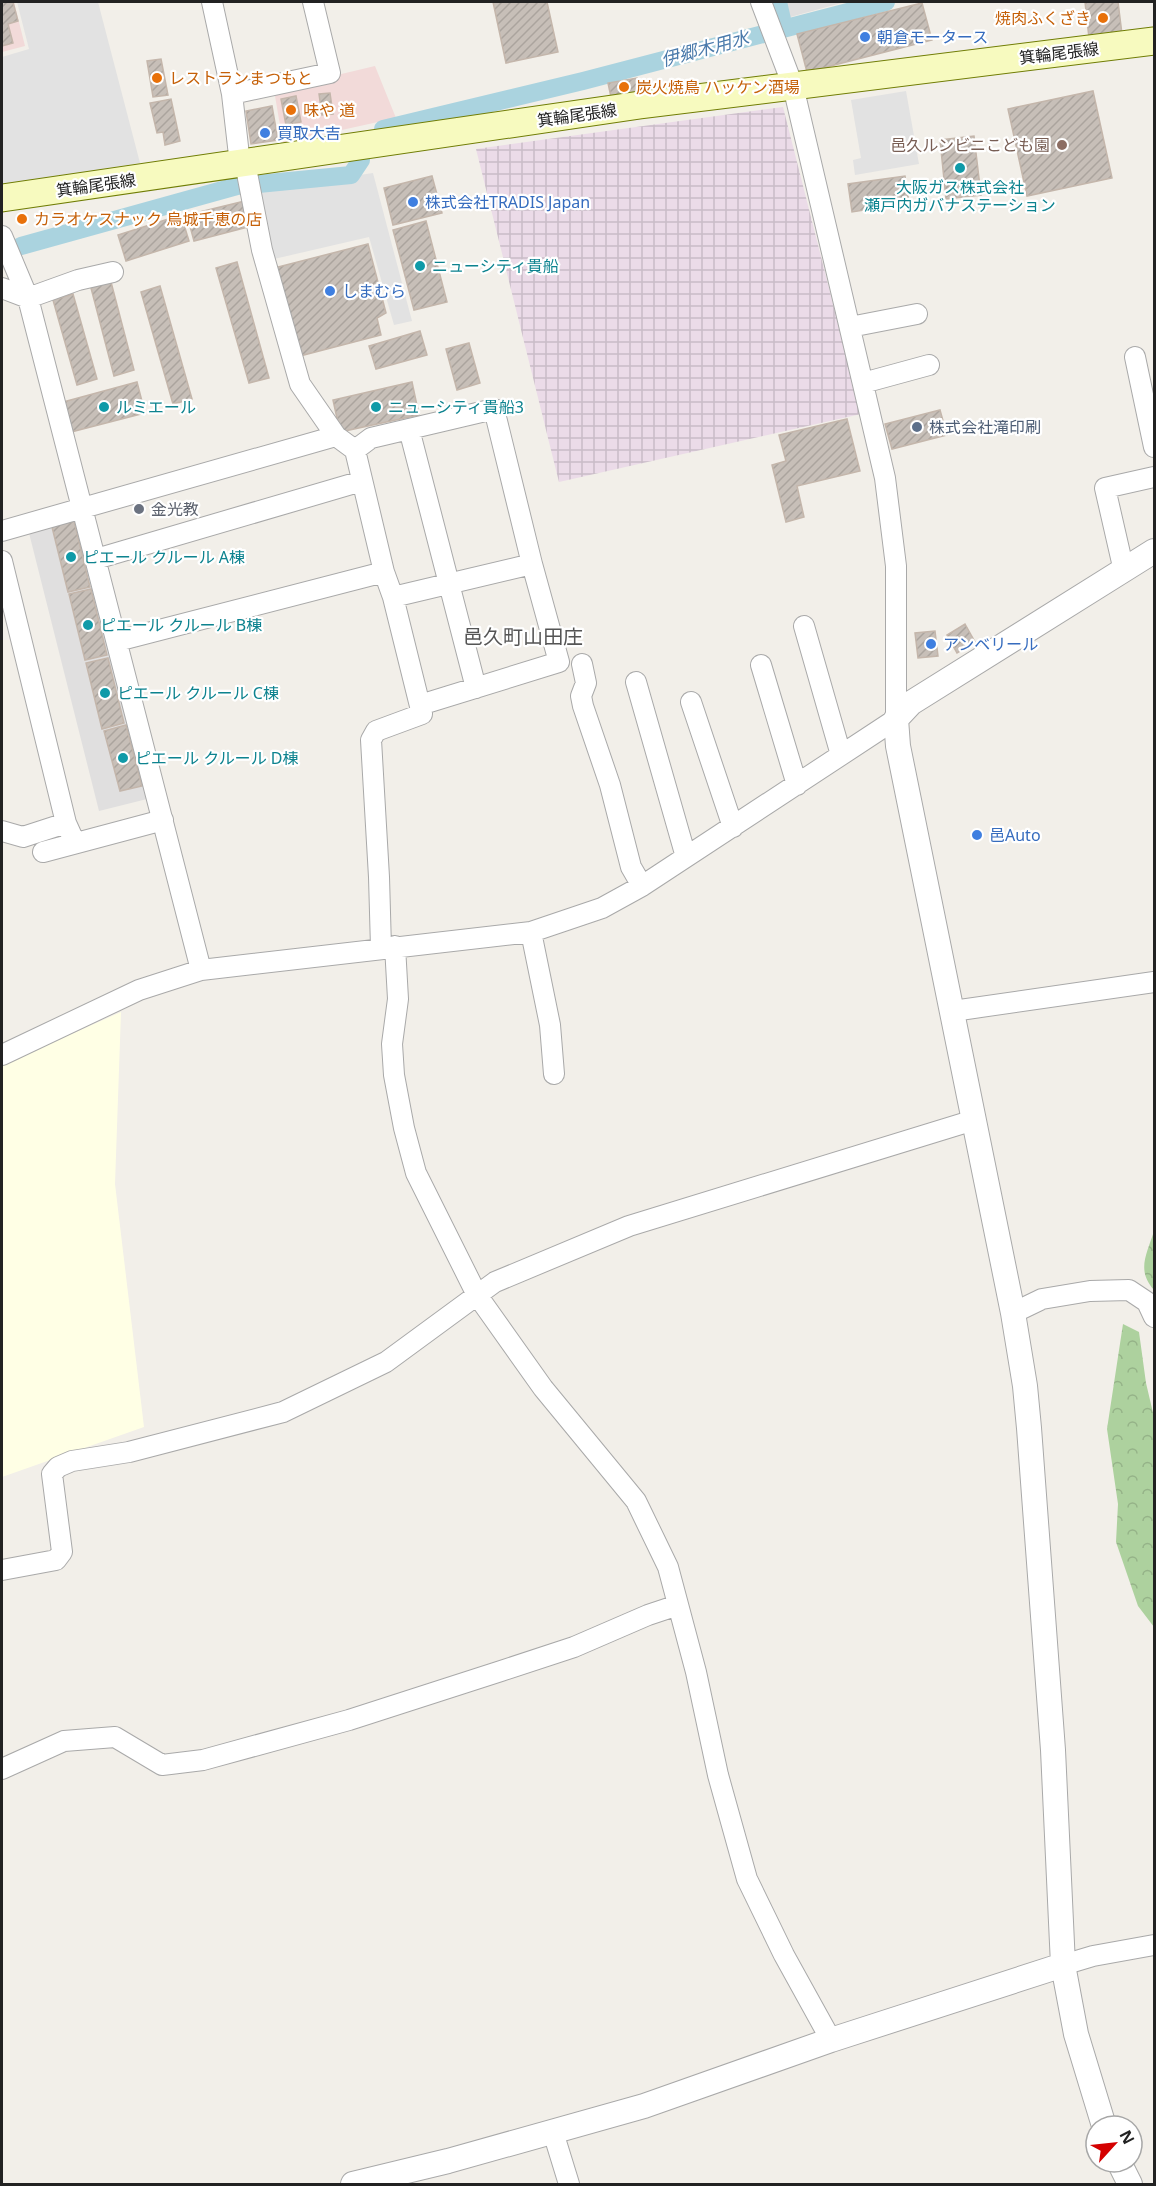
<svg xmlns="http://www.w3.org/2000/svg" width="1156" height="2186" viewBox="0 0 1156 2186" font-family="'Noto Sans','Noto Sans JP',sans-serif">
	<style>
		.residential { fill: #e0dfdf }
		.commercial { fill: #f2dad9 }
		.industrial { fill: url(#industrial-grid) }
		.education { fill: #ffffe5 }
		.forest { fill: url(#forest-crowns) }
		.parking { fill: #e2e2e2 }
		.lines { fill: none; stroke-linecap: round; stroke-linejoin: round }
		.canal { stroke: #aad3df; stroke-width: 18 }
		.building { fill: url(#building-hatch); stroke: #c4b6ab; stroke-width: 1.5 }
		.minor-casing { stroke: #a9a9a9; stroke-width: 22 }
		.tertiary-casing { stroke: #a9a9a9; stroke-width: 26 }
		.secondary-casing { stroke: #707d05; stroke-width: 29 }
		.minor { stroke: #fff; stroke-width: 20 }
		.tertiary { stroke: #fff; stroke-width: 24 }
		.secondary { stroke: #f7fabf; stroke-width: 27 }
		.food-dot { fill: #e8710a; stroke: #fff; stroke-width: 2 }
		.shop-dot { fill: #3f7fe0; stroke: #fff; stroke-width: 2 }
		.education-dot { fill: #8d6e63; stroke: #fff; stroke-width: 2 }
		.culture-dot { fill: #0f9aa8; stroke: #fff; stroke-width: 2 }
		.service-dot { fill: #5c6f8a; stroke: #fff; stroke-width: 2 }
		.worship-dot { fill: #6b7280; stroke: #fff; stroke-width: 2 }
		.labels { text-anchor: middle; stroke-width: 4.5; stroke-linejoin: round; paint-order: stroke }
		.food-label { font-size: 16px; fill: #c56008; stroke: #fff; text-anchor: start }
		.shop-label { font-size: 16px; fill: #366cbe; stroke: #fff; text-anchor: start }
		.street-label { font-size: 16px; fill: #222; stroke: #fff }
		.education-label { font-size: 16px; fill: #785e54; stroke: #fff; text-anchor: end }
		.culture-label { font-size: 16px; fill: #0d838f; stroke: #fff; text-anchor: start }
		.service-label { font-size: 16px; fill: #4e5e75; stroke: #fff; text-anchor: start }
		.worship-label { font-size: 16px; fill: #5b616d; stroke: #fff; text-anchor: start }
		.water-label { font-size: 18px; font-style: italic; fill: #4a7aab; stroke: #fff }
		.quarter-label { font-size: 20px; fill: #555; stroke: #fff }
	</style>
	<defs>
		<pattern id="industrial-grid" width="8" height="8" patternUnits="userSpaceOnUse" patternTransform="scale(1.5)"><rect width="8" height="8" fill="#ebdbe8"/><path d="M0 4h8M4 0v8" fill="none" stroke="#c9bcc7"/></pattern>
		<pattern id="forest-crowns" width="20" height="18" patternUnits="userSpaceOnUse" patternTransform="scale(1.5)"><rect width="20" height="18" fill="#add19e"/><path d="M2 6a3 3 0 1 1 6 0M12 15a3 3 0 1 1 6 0" fill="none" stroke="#95b388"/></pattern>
		<pattern id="building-hatch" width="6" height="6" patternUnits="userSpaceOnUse" patternTransform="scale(1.5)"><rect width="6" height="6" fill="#c7bfb8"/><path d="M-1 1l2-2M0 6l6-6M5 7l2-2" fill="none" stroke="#aba49e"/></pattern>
	</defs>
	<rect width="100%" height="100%" fill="#f2efe9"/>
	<path class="residential" d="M778,2H845L783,19Z
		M78,515L151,798L99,811L28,529Z"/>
	<path class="commercial" d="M2,2H14L25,46L2,52Z
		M375,66L396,118L283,143L274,90Z"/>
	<path class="industrial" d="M783,107L861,414L559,482L476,149Z"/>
	<path class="education" d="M121,1012L115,1184L144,1427L2,1477V1065Z"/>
	<path class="forest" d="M1154,1231V1290C1136,1270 1147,1254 1154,1231Z
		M1123,1324L1139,1332L1146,1383L1154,1417V1627L1138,1606L1116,1542L1118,1504L1107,1429Z"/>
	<path class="parking" d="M17,2H98L140,163L2,185V57L29,49Z
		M906,91L919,164L855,175L853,160L861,158L851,100Z
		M373,173L412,321L394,325L369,237L274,259L258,190Z"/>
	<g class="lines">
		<path class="canal" d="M778,2L784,28
			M383,129L583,81L886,2
			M21,246L237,186L351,175L361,160"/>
	</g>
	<path class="building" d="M2,2H13L18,21L8,24L13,43L2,46Z
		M493,2H547L558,52L506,63Z
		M1085,2H1118L1122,34L1089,38Z
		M922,3L932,40L807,72L797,34Z
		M161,59L168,95L153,97L147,61Z
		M637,78L639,91L611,97L608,83Z
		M1093,91L1112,178L1027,196L1008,109Z
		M330,93L333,114L322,115L319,94Z
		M296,96L301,122L286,125L281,99Z
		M171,99L180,141L165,145L163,132L157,133L150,103Z
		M272,106L278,140L251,144L246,111Z
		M974,136L981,195L946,199L940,140Z
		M432,176L442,213L393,225L384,188Z
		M905,176L909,203L852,212L848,184Z
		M245,201L252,226L194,241L187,215Z
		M181,215L189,241L126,261L118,235Z
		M426,221L447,302L414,310L393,230Z
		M368,244L386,313L377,318L381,335L296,357L274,268Z
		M237,262L269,378L249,383L216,268Z
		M111,282L134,370L114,376L91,288Z
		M160,286L192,399L173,404L141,292Z
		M73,294L97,379L77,385L53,300Z
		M420,331L427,355L376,369L369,346Z
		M469,343L480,383L457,390L446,349Z
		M137,382L145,413L71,432L63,402Z
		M412,382L419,415L340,432L333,400Z
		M940,410L947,435L892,449L885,424Z
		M847,419L860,471L797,486L804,517L786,522L772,465L786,461L779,435Z
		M74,521L90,587L68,592L52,527Z
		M91,589L107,655L85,660L69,594Z
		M965,624L975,642L957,653L947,635Z
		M935,631L938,656L918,658L915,633Z
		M108,658L124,723L102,729L86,663Z
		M126,725L142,786L120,791L104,731Z"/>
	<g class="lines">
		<defs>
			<path id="minor" d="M212,2L232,94L330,73L313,2
				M232,94L240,164
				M2,236L28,298L201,970
				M2,288L28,298L78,280L113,272
				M850,327L917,314
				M1135,357L1154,447
				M863,383L929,365
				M409,429L476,688
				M355,450L371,438L494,409L532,564L393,597L384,572
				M2,531L336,436
				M96,559L362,481
				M2,561L66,823L75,843
				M1124,571L1105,488L1154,477
				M804,626L841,755
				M117,641L384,572L355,450L336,436L300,384L262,250L245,163
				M582,664L586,683L581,696L583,706L610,785L631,867L642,886
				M761,665L797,785
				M636,682L686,857
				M691,702L733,827
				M420,705L559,662L532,564
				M2,831L23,837L66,823
				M43,852L163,820
				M531,932L550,1025L554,1074
				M395,946L398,999L392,1044L394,1075L404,1128L416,1173L477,1295L543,1388L636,1501L668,1567L696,1672L718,1775L747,1879L784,1955L831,2040
				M381,948L379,877L371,740L376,731L422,714L393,597
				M953,1011L1154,982
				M2,1055L139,990L201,970L531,932L602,908L642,886L896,719V566L885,478L793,86L761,2
				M1013,1313L1042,1299L1090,1291L1129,1290L1147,1302L1154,1317
				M2,1570L56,1560L62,1552L52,1474L58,1467L72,1461L129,1452L283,1412L386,1362L495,1282L629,1226L974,1120
				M2,1769L64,1741L115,1737L162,1765L203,1760L349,1720L501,1671L574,1647L648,1615L678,1605
				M1063,1965L1093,1956L1154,1945
				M553,2132L569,2184"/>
			<path id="tertiary" d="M1104,2126L1076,2034L1063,1965L1053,1750L1029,1428L1025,1386L1013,1313L898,746L896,719L911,703L1154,551
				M1119,2162L1130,2184
				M353,2184L448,2161L644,2106L831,2040L1063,1965"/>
			<path id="secondary" d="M2,198L640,105L1154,41"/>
		</defs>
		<use href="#minor" class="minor-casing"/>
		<use href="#tertiary" class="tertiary-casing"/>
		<use href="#secondary" class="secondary-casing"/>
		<use href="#minor" class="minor"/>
		<use href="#tertiary" class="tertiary"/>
		<use href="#secondary" class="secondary"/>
	</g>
	<g class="food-dot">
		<circle cx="1103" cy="18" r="6"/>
		<circle cx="157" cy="78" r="6"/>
		<circle cx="624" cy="87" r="6"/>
		<circle cx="291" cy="110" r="6"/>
		<circle cx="22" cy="219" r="6"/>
	</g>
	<g class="shop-dot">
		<circle cx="865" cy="37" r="6"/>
		<circle cx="265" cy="133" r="6"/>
		<circle cx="413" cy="202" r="6"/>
		<circle cx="330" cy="291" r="6"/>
		<circle cx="931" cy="644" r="6"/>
		<circle cx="977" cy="835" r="6"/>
	</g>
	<circle class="education-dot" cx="1062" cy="145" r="6"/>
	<g class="culture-dot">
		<circle cx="960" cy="168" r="6"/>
		<circle cx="420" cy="266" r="6"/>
		<circle cx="104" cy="407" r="6"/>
		<circle cx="376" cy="407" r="6"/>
		<circle cx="71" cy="557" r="6"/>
		<circle cx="88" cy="625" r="6"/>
		<circle cx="105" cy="693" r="6"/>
		<circle cx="123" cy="758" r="6"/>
	</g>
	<circle class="service-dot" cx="917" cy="427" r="6"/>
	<circle class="worship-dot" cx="139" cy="509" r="6"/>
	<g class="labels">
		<g class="food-label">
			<text x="1091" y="24" text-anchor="end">焼肉ふくざき</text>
			<text x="169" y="84">レストランまつもと</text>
			<text x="636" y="93">炭火焼鳥 ハッケン酒場</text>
			<text x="303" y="116">味や 道</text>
			<text x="34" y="225">カラオケスナック 烏城千恵の店</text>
		</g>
		<g class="shop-label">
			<text x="877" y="43">朝倉モータース</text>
			<text x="277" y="139">買取大吉</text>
			<text x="425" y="208">株式会社TRADIS Japan</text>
			<text x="342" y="297">しまむら</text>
			<text x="943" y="650">アンベリール</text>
			<text x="989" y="841">邑Auto</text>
		</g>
		<g class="street-label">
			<text transform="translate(1059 53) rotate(-7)" y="6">箕輪尾張線</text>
			<text transform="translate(577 115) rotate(-8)" y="6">箕輪尾張線</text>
			<text transform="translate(96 185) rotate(-8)" y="6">箕輪尾張線</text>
		</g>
		<g class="education-label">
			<text x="1050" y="151">邑久ルンビニこども園</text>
		</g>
		<g class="culture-label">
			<text x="960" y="193" text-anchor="middle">大阪ガス株式会社<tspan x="960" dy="18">瀬戸内ガバナステーション</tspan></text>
			<text x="432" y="272">ニューシティ貴船</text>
			<text x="116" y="413">ルミエール</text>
			<text x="388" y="413">ニューシティ貴船3</text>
			<text x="83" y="563">ピエール クルール A棟</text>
			<text x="100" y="631">ピエール クルール B棟</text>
			<text x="117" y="699">ピエール クルール C棟</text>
			<text x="135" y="764">ピエール クルール D棟</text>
		</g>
		<g class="service-label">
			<text x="929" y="433">株式会社滝印刷</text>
		</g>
		<g class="worship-label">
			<text x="151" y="515">金光教</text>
		</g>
		<g class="water-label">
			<text transform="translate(705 49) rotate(-15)" y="6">伊郷木用水</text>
		</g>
		<g class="quarter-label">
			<text x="523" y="644">邑久町山田庄</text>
		</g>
	</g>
	<rect width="1156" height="2186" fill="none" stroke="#222222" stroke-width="6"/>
	<g transform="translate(1114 2144) rotate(63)"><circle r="28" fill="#ffffff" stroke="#a7a7a7" stroke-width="1.5"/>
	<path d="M0-4.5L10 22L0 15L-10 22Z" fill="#d40000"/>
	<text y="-9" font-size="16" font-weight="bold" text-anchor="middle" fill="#222222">N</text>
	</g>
</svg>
